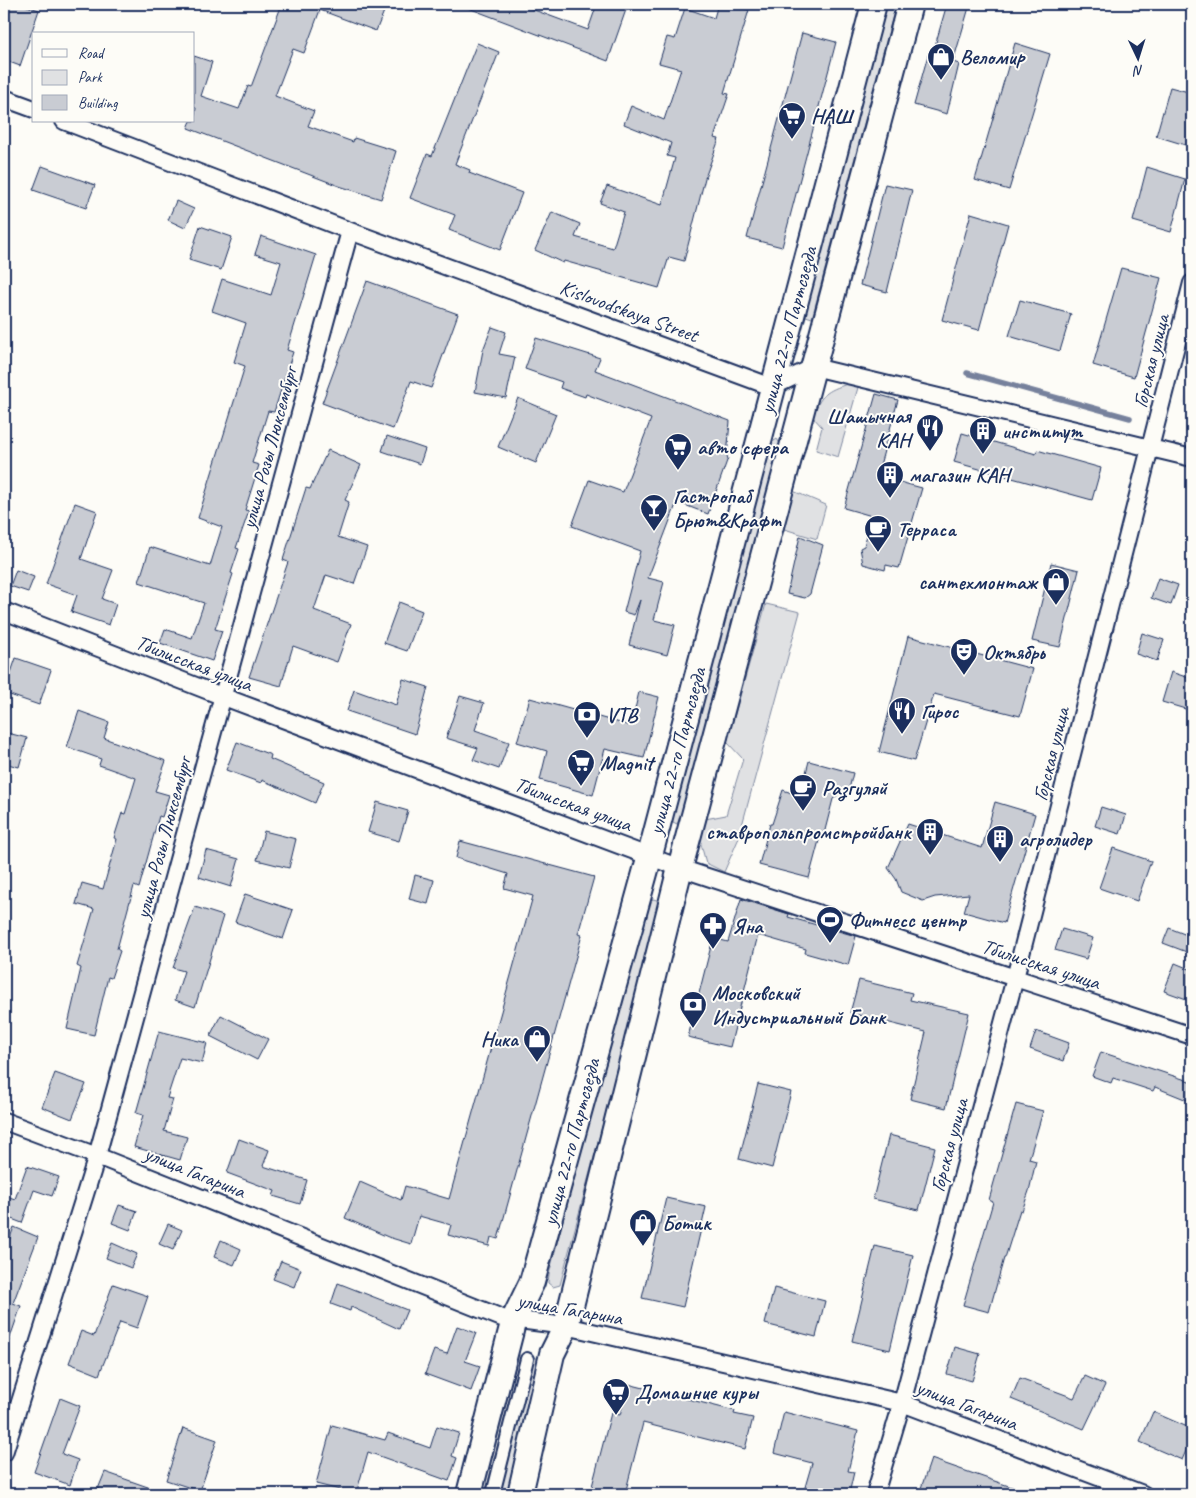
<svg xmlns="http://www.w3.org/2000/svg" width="1196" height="1498" viewBox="0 0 1196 1498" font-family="Caveat,sans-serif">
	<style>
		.built { fill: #edeeec }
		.green { fill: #e0e1e3; stroke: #7e88a0 }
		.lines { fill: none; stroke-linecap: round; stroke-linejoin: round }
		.stream { stroke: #76819c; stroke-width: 5.5 }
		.building { fill: #c9ccd3; stroke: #1b2f5e }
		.pedestrian-casing { stroke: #1b2f5e; stroke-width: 16 }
		.minor-casing { stroke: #1b2f5e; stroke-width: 20 }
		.secondary-casing { stroke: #1b2f5e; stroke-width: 28 }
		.pedestrian { stroke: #fdfcf7; stroke-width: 12 }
		.minor { stroke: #fdfcf7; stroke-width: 16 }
		.secondary { stroke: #fdfcf7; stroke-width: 24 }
		.labels { text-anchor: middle; stroke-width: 4; stroke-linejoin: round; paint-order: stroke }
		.poi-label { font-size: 21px; font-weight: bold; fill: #1b2f5e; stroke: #fdfcf7; text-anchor: start }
		.street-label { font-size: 21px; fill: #1b2f5e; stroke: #fdfcf7 }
	</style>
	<rect width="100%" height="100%" fill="#fdfcf7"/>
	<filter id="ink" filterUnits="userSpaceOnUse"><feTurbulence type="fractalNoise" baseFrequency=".02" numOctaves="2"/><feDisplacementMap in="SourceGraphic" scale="10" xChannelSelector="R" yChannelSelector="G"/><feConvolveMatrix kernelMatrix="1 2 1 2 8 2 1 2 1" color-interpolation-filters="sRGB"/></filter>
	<g filter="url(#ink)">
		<path class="built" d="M1192,370V407L1183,404Z"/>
		<path class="green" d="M883,4H896L812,318L800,314Z
			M848,384H859L838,457L816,450L822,427L813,417C819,396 827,390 848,384Z
			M777,439L782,447L687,804L677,824L669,820L771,443Z
			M793,491L826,505L817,539L781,528Z
			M766,604L800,612L738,840L724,872L706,863L699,837L705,819L726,815L743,759L727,742Z
			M653,899L657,900L659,912L560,1285L553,1287L548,1283L549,1274L645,907L648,901Z
			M512,1351L521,1356L485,1494H475Z
			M536,1358L542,1359L509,1494H497L531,1362Z"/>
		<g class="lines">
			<path class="stream" d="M967,373L1130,418"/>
		</g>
		<path class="building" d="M4,4H21L39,10L20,66L4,60Z
			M282,4H387L376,31L320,10L304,53L293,49L275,96L314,111L308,126L353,142L354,138L396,151L381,199L339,186L188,128L191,121H194L196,108L194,107V56L212,62L201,96L239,109L248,86L251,87Z
			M458,4H518L588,30L597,4H628L608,61Z
			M718,4H728L749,10L724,93L729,94L714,138L719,139L705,178L684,261L669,257L659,288L564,261L563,263L535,250L552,212L580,224L575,237L613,248L624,212L600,203L607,186L662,205L675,158L667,156L671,143L624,124L631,106L664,120L681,69L659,63L667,37L675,39L685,8L714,18Z
			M947,4H970L953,62L959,64L947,114L914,105L928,55L932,56Z
			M802,33L836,42L782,247L747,238Z
			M477,43L499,52L455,164L470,170L469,173L522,193L500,250L449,230L455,215L410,198L427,154L432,156Z
			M1015,43L1050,54L1009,190L975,180Z
			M1170,87L1192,93V147L1156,136Z
			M42,166L95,185L86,208L33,190Z
			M1147,167L1185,179L1171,232L1133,221Z
			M885,184L912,190L887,292L860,285Z
			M176,201L194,209L185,228L168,220Z
			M971,213L1008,224L979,330L942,320Z
			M200,226L232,237L221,270L189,260Z
			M261,236L316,255L287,350L293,352L274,412L268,411L252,463L259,465L245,510L249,511L236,548L239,549L231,573L233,574L215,629L222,631L212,661L160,643L165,629L192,638L204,603L139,582L150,547L210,566L222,527L198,518L245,366L234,362L246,323L212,311L222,279L271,295L281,262L255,254Z
			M1121,268L1161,278L1134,377L1093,365Z
			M367,281L458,314L431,388L411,381L393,429L322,403Z
			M1020,300L1071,314L1060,351L1009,336Z
			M492,327L506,332L499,354L515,357L506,398L475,392L483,350Z
			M536,338L600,358L595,370L730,421L727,457L728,458L708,514L677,502L648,578L664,582L654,620L675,625L667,655L629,645L640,600L634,615L624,612L640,551L572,526L589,480L623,492L651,419L586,394L585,397L560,388L562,382L525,369Z
			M876,394L898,400L877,476L922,488L899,568L886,565L885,570L863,564L860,548L864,546L872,516L844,508Z
			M518,398L556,414L536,463L498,447Z
			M962,433L1036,454L1037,450L1101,468L1092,500L954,462Z
			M387,436L425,449L420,464L382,451Z
			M328,450L361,465L345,500L349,502L338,537L367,547L354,584L326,575L314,610L351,624L337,662L293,646L281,686L249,677L288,562L283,560L306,488L310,489Z
			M75,503L97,511L81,559L113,570L102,599L116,604L109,625L71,612L77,595L46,584Z
			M800,536L823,545L810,594L805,598L787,594Z
			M1051,563L1079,570L1060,647L1032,641Z
			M16,570L34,577L28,592L10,586Z
			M1158,578L1178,585L1171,605L1151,598Z
			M399,602L422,611L407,651L384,643Z
			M1142,633L1164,640L1157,661L1136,654Z
			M908,636L1033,669L1020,716L934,694L914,761L879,752Z
			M16,658L51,670L39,705L4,693Z
			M1171,672L1192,679V711L1162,702Z
			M403,679L428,687L415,734L347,711L354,690L396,705Z
			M639,692L659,697L644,758L605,749L593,795L540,780L547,751L517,742L530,698L631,726Z
			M460,696L484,703L475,730L509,742L499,769L473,760L478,748L446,738Z
			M79,711L109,722L104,738L166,761L155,791L169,795L162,817L159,816L139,888L134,886L117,949L120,951L111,978L108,977L94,1035L67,1029L81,968L77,966L94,909L76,904L82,883L103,889L117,839L114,838L122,813L125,814L136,778L99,765L101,759L67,747Z
			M4,732L27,738L19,767L4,763Z
			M237,742L271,755L270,759L324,782L315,803L262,780L261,783L226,770Z
			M809,761L853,773L848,793L843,791L833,799L824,834L821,833L809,878L759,865L770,824H772L783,790L800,796Z
			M377,802L408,811L399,841L368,832Z
			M995,802L1035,814L1004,923L964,912L969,894L935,897L923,901L901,892L896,879L888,868L908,824L982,848Z
			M1101,807L1126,815L1120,834L1095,826Z
			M264,831L296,839L289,868L257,860Z
			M460,841L594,877L578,934L582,935L498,1239L491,1237L489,1246L448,1235L451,1225L419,1216L411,1244L388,1237L345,1218L360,1182L401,1200L405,1186L449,1199L533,896L504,888L508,874L456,858Z
			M1113,848L1151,861L1137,901L1099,888Z
			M206,850L239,859L231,887L199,877Z
			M415,875L434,880L428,904L409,899Z
			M245,894L293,910L283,939L235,922Z
			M741,899L789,914L788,917L856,936L848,965L805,953L806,949L758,935L730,1047L688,1037L713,938L728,942Z
			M195,907L223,916L195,1007L175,1000L184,971L173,968Z
			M1169,928L1192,937V954L1163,943Z
			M1062,929L1093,938L1086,959L1055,950Z
			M1175,963L1192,970V1001L1164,991Z
			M859,980L912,993L910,1000L969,1013L946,1108L910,1099L926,1032L850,1013Z
			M221,1015L268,1039L257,1060L210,1036Z
			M159,1031L207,1043L202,1063L180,1058L167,1098L173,1099L164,1131L187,1137L180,1160L134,1147L143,1115L136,1113Z
			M1036,1031L1069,1043L1063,1061L1030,1049Z
			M1101,1052L1192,1082V1102L1155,1087L1153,1091L1113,1078L1111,1083L1092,1076Z
			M55,1073L86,1084L72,1119L42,1107Z
			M758,1084L791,1092L772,1168L739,1159Z
			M1016,1104L1043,1111L1029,1159L1036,1161L1029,1191L1022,1211L1020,1210L1005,1258H1004L989,1312L963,1305L993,1202L989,1200Z
			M889,1135L935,1147L919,1210L873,1199Z
			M239,1139L269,1150L263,1166L307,1180L300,1204L273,1196L275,1191L227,1173Z
			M27,1166L59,1177L52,1196L34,1190L22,1223L4,1216V1195L15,1199Z
			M666,1198L706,1207L683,1307L642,1298Z
			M119,1205L137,1211L130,1230L112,1223Z
			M168,1224L182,1230L173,1250L159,1244Z
			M14,1227L38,1237L13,1303L21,1306L6,1349H4V1254Z
			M221,1240L241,1249L234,1265L214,1257Z
			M112,1243L137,1254L131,1268L106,1258Z
			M875,1246L913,1255L890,1350L852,1341Z
			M281,1261L301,1269L294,1287L273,1279Z
			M338,1283L407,1310L399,1329L351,1307L350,1311L331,1304Z
			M113,1284L148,1296L137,1328L120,1322L99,1375L69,1363L81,1331L94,1336Z
			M774,1288L825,1301L816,1337L765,1324Z
			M457,1326L476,1333L465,1361L480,1366L471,1391L425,1374L434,1350L447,1354Z
			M955,1347L980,1354L972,1381L947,1374Z
			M1085,1376L1105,1385L1084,1429L1011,1399L1020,1378L1074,1398Z
			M628,1384L735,1411L734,1414L753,1418L745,1449L643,1423L625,1494H590L611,1413L620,1415Z
			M60,1398L80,1406L62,1454L78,1460L70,1485L34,1472Z
			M784,1412L858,1431L848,1471L854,1472L849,1494H803L812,1463L774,1453Z
			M1153,1412L1192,1429V1437L1182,1460L1140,1442Z
			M332,1425L385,1440L388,1433L430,1448L437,1426L459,1433L452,1456L457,1458L449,1481L368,1452L356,1494L316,1484Z
			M183,1428L217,1440L200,1491L166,1480Z
			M931,1459L1026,1492V1494H919Z
			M105,1472L162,1492L161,1494H96Z"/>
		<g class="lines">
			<defs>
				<path id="pedestrian" d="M493,1494L527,1359"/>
				<path id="minor" d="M4,98L34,109
					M64,121L350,231L772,387L814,367L1192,458
					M4,611L224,697L680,868L1192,1036
					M4,1121L97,1156L502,1318L566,1326L902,1403L1143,1494
					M4,1453L97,1156L350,231
					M875,1494L902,1403L1015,978L1192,283"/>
				<path id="secondary" d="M469,1494L514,1319L532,1282L650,855L874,4
					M520,1494L552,1354L566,1326L680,868L910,4"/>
			</defs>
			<use href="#pedestrian" class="pedestrian-casing"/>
			<use href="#minor" class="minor-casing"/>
			<use href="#secondary" class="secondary-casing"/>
			<use href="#pedestrian" class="pedestrian"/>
			<use href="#minor" class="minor"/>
			<use href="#secondary" class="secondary"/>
		</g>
	</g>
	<defs>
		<symbol id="shop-pin" viewBox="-11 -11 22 30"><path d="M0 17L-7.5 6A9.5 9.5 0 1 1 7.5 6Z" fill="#1b2f5e" stroke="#fdfcf7"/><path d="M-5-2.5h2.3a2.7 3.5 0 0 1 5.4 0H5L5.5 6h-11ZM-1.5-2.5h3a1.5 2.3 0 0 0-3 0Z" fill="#fff"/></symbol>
		<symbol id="supermarket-pin" viewBox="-11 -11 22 30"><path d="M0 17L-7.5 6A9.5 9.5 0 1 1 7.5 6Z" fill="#1b2f5e" stroke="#fdfcf7"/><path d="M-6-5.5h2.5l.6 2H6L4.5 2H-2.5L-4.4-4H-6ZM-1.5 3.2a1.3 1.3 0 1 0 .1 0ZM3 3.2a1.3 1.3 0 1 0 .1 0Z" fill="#fff"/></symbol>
		<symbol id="restaurant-pin" viewBox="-11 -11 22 30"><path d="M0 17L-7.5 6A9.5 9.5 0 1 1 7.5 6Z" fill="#1b2f5e" stroke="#fdfcf7"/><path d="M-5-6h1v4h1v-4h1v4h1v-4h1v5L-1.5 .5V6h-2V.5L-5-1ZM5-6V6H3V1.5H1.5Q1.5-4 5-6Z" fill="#fff"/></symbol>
		<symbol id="building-pin" viewBox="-11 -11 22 30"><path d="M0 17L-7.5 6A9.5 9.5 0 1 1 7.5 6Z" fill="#1b2f5e" stroke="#fdfcf7"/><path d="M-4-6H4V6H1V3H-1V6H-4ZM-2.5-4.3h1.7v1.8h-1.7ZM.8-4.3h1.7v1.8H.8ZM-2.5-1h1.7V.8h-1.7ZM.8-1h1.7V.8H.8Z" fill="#fff"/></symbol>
		<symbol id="bar-pin" viewBox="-11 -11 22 30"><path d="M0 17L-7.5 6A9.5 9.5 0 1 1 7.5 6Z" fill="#1b2f5e" stroke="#fdfcf7"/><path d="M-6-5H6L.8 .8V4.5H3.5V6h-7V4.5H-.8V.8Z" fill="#fff"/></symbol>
		<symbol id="cafe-pin" viewBox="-11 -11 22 30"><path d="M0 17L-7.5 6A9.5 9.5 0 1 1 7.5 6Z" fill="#1b2f5e" stroke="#fdfcf7"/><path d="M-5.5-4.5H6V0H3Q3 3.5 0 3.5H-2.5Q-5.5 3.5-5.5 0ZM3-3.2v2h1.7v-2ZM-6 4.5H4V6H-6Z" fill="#fff"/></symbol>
		<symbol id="theatre-pin" viewBox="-11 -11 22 30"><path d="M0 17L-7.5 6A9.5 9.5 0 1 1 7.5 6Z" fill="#1b2f5e" stroke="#fdfcf7"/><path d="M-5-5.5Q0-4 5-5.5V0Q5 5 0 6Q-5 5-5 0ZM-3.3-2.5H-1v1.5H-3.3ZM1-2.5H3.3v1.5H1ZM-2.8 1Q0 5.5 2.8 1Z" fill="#fff"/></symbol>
		<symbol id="bank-pin" viewBox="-11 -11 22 30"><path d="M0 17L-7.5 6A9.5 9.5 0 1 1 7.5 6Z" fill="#1b2f5e" stroke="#fdfcf7"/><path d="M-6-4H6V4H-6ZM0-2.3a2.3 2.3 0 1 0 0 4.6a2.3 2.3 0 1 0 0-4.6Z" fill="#fff"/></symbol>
		<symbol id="stadium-pin" viewBox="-11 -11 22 30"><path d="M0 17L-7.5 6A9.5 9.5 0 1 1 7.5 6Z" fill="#1b2f5e" stroke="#fdfcf7"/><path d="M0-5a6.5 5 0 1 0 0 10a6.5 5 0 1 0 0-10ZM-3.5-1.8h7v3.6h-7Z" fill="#fff"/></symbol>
		<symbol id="pharmacy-pin" viewBox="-11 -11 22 30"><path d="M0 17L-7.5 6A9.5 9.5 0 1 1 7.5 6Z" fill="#1b2f5e" stroke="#fdfcf7"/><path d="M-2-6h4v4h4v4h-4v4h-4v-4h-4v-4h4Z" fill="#fff"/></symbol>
	</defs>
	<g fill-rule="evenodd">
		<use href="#shop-pin" x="925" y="41" width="32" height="43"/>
		<use href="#supermarket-pin" x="776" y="100" width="32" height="43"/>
		<use href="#restaurant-pin" x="914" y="412" width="32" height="43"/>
		<use href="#building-pin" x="967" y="415" width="32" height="43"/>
		<use href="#supermarket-pin" x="662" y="431" width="32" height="43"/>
		<use href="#building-pin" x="874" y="459" width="32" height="43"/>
		<use href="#bar-pin" x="638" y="492" width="32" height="43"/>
		<use href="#cafe-pin" x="862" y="513" width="32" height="43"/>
		<use href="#shop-pin" x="1040" y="566" width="32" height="43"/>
		<use href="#theatre-pin" x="948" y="636" width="32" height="43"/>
		<use href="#restaurant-pin" x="886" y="695" width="32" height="43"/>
		<use href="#bank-pin" x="571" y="699" width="32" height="43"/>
		<use href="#supermarket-pin" x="565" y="747" width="32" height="43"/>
		<use href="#cafe-pin" x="787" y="772" width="32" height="43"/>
		<use href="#building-pin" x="914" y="816" width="32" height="43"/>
		<use href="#building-pin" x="984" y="823" width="32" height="43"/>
		<use href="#stadium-pin" x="814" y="904" width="32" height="43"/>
		<use href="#pharmacy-pin" x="697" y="910" width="32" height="43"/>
		<use href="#bank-pin" x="677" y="989" width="32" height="43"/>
		<use href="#shop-pin" x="521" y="1023" width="32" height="43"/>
		<use href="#shop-pin" x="627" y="1207" width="32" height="43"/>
		<use href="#supermarket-pin" x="600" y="1376" width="32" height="43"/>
	</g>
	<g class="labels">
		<g class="poi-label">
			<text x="960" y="64">Веломир</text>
			<text x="811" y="123">НАШ</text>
			<text x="911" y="423" text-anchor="end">Шашычная<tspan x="911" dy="24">КАН</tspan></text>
			<text x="1002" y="438">институт</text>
			<text x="697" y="454">авто сфера</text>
			<text x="909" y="482">магазин КАН</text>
			<text x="673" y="503">Гастропаб<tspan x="673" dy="24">Брют&amp;Крафт</tspan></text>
			<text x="897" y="536">Терраса</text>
			<text x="1037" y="589" text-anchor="end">сантехмонтаж</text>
			<text x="983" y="659">Октябрь</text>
			<text x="921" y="718">Гирос</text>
			<text x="606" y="722">VTB</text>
			<text x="600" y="770">Magnit</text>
			<text x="822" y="795">Разгуляй</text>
			<text x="911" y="839" text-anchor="end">ставропольпромстройбанк</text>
			<text x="1019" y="846">агролидер</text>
			<text x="849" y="927">Фитнесс центр</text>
			<text x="732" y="933">Яна</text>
			<text x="712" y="1000">Московский<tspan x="712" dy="24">Индустриальный Банк</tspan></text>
			<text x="518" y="1046" text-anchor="end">Ника</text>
			<text x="662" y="1230">Ботик</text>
			<text x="635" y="1399">Домашние куры</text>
		</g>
		<g class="street-label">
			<text transform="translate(629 311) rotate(20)" y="7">Kislovodskaya Street</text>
			<text transform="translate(788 330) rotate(-75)" y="7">улица 22-го Партсъезда</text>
			<text transform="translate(1151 361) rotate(-76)" y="7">Горская улица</text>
			<text transform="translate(269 448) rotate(-75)" y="7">улица Розы Люксембург</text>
			<text transform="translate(194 663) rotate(21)" y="7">Тбилисская улица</text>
			<text transform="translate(677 751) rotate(-75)" y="7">улица 22-го Партсъезда</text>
			<text transform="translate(1051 754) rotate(-76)" y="7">Горская улица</text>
			<text transform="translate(573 804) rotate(20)" y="7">Тбилисская улица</text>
			<text transform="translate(163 838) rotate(-75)" y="7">улица Розы Люксембург</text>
			<text transform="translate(1041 964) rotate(18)" y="7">Тбилисская улица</text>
			<text transform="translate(571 1142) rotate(-75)" y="7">улица 22-го Партсъезда</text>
			<text transform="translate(949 1145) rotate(-75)" y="7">Горская улица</text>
			<text transform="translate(195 1172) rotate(22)" y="7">улица Гагарина</text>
			<text transform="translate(570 1309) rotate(10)" y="7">улица Гагарина</text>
			<text transform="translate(967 1405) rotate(21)" y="7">улица Гагарина</text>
		</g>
	</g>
	<rect width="1196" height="1498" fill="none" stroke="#fdfcf7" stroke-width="20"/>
	<rect x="10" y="10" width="1176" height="1478" fill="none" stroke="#1b2f5e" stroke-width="2" filter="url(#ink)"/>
	<rect x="32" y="32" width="162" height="90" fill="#fdfcf7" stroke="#a3aaba"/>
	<rect x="42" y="49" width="25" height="8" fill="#fdfcf7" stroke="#a3aaba"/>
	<text x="78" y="58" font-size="15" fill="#1b2f5e">Road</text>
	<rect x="42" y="70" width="25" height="15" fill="#e0e1e3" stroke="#a3aaba"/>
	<text x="78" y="82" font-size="15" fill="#1b2f5e">Park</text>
	<rect x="42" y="95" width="25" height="15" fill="#c9ccd3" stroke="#a3aaba"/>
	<text x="78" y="108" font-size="15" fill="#1b2f5e">Building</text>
	<g transform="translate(1138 58) rotate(176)" stroke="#fdfcf7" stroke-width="4" paint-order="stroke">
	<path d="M0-4L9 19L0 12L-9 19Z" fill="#1b2f5e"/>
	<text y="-8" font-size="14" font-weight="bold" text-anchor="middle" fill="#1b2f5e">N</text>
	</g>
</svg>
